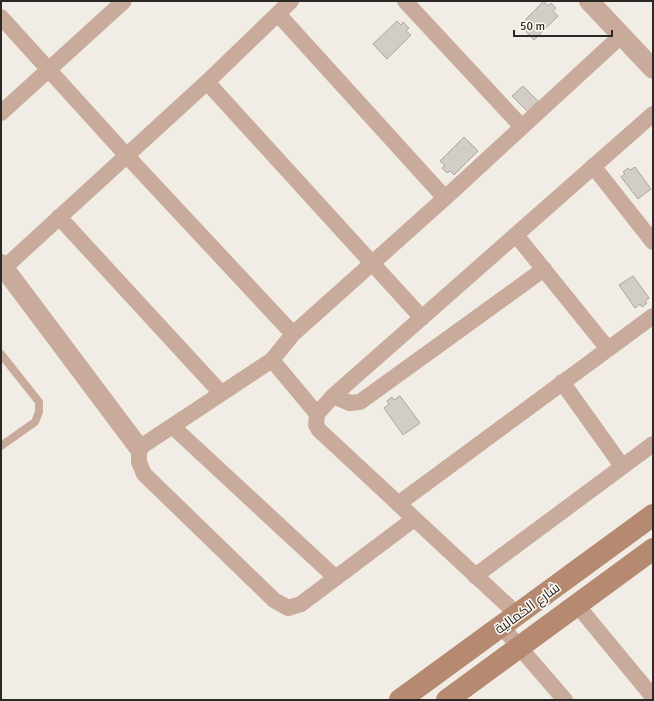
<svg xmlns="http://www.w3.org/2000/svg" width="654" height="701" viewBox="0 0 654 701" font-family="Signika,Cairo,sans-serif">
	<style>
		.building { fill: #d2cec7; stroke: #aca8a1 }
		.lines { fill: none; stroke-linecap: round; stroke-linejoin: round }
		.service { stroke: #c8ab9a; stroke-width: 8 }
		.minor { stroke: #c8ab9a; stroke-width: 16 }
		.tertiary { stroke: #c8ab9a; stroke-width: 20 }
		.secondary { stroke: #b58a71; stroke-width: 22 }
		.labels { text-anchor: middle; stroke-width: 3; stroke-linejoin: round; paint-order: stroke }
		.street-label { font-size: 14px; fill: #2a2926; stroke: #fefaf3 }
	</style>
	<rect width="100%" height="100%" fill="#f1ede6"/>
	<path class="building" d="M544,1L548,6L551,3L556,8L553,11L558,16L534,40L520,25Z
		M397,21L401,25L403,22L409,28L406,31L411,35L387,59L373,44Z
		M523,86L538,101L528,112L512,96Z
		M464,137L478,151L454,175L450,171L447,173L442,168L445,166L440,161Z
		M635,167L651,189L638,199L621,177L625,174L623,172L628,168L630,170Z
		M633,276L649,298L645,301L647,303L642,307L640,304L635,308L619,285Z
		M400,396L420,423L403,435L384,408L389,404L387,401L392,397L394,400Z"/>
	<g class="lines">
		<path class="service" d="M1,354L39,402V412L35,422L1,446"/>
		<path class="minor" d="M405,1L522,127
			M278,14L445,198
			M1,17L127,156L293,334
			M207,82L422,318
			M1,113L124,1
			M593,166L653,242
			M59,217L221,393
			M516,235L608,349
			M4,268L207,82L291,1
			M272,360L317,414L316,425L319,430L518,615
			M562,382L622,466
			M333,396L350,403L360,402L544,269
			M317,414L333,396L653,114
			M172,426L336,578
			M398,504L653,316
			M414,519L301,604L288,608L274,600L144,474L139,462V448L272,360L293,334L445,198L622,35
			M475,576L653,444
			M577,605L653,697
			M502,627L565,700"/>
		<path class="tertiary" d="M589,1L653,69
			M1,264L139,448"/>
		<path class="secondary" d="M400,700L653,515
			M447,700L653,549"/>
	</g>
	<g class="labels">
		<g class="street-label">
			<text transform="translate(527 608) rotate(-36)" y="5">شارع الكمالية</text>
		</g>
	</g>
	<rect width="654" height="701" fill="none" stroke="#2a2926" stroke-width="4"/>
	<path d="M514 30v6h98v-6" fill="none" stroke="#2a2926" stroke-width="2"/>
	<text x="520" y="30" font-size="12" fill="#2a2926" stroke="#fefaf3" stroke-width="3" paint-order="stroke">50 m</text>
</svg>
